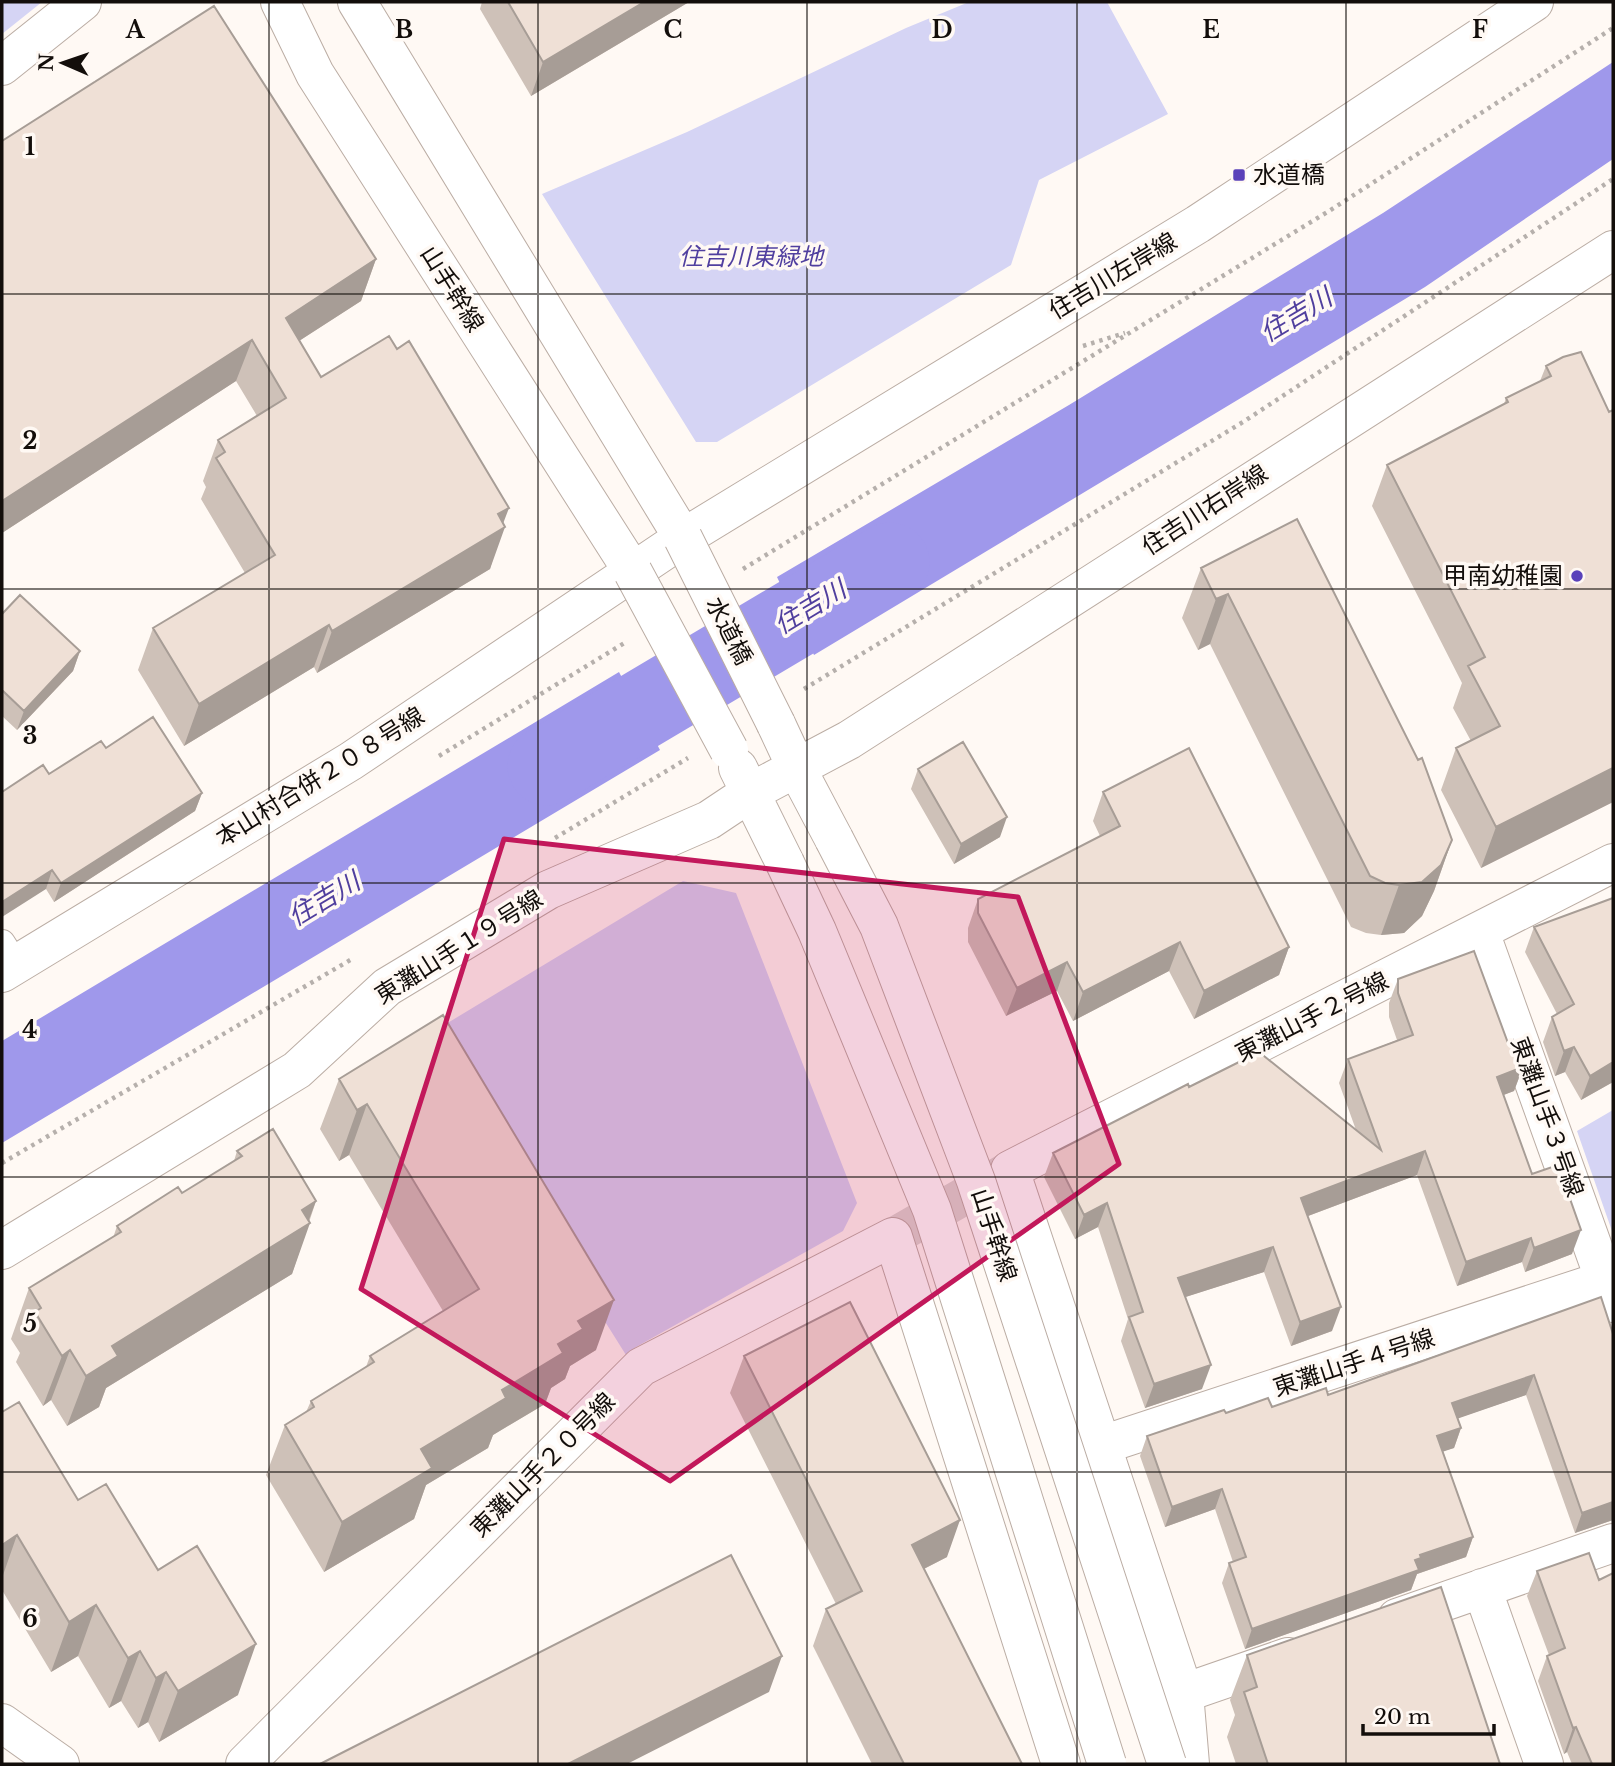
<svg xmlns="http://www.w3.org/2000/svg" width="1615" height="1766" viewBox="0 0 1615 1766" font-family="'Libre Baskerville','Noto Sans JP',serif">
	<style>
		.green { fill: #d5d4f4 }
		.water { fill: #9f98eb }
		.lines { fill: none; stroke-linecap: round; stroke-linejoin: round }
		.river { stroke: #9f98eb; stroke-width: 79 }
		.minor-tunnel { stroke: #dcd6d1; stroke-width: 38; stroke-dasharray: 38 19; stroke-linecap: butt }
		.service-casing { stroke: #bbada4; stroke-width: 28 }
		.minor-casing { stroke: #bbada4; stroke-width: 40 }
		.tertiary-casing { stroke: #bbada4; stroke-width: 40 }
		.path { stroke: #b6b0ac; stroke-width: 4.5; stroke-dasharray: 3.5 5; stroke-linecap: butt }
		.service { stroke: #fff; stroke-width: 26 }
		.minor { stroke: #fff; stroke-width: 38 }
		.tertiary { stroke: #fff; stroke-width: 38 }
		.tertiary-bridge-casing { stroke: #bbada4; stroke-width: 40; stroke-linecap: butt }
		.tertiary-bridge { stroke: #fff; stroke-width: 38 }
		.wall { fill: #cec1b8 }
		.shaded-wall { fill: #a79d96 }
		.building { fill: #efe0d6; stroke: #a79d96; stroke-width: 2 }
		.marked { fill: #c2185b; fill-opacity: 0.2; stroke: #c2185b; stroke-width: 5; stroke-linejoin: round }
		.grid { fill: none; stroke: #130e0b; stroke-width: 2; stroke-opacity: 0.55 }
		.poi-dot { fill: #5a42ba; stroke: #fff9f4; stroke-width: 2.5 }
		.labels { text-anchor: middle; stroke-width: 7; stroke-linejoin: round; paint-order: stroke }
		.poi-label { font-size: 24px; fill: #130e0b; stroke: #fff9f4; text-anchor: start }
		.park-label { font-size: 24px; font-style: italic; fill: #503f9f; stroke: #fff9f4 }
		.street-label { font-size: 24px; fill: #130e0b; stroke: #fff9f4 }
		.water-label { font-size: 26px; font-style: italic; fill: #503f9e; stroke: #fff9f4 }
		.grid-label { font-size: 23px; text-anchor: middle; font-weight: bold; fill: #130e0b; stroke: #fff9f4; stroke-width: 7; stroke-linejoin: round; paint-order: stroke }
	</style>
	<rect width="100%" height="100%" fill="#fff9f4"/>
	<path class="green" d="M2,2H42L2,34Z
		M969,2H1107L1168,114L1039,180L1011,265L717,442H696L542,194L687,132L906,28Z
		M683,881L736,893L857,1203L843,1231L636,1347L626,1355L426,1036Z
		M1613,1110V1234L1577,1131Z"/>
	<path class="water" d="M1613,62V159L1425,287L814,655L777,577L1069,405L1383,213Z
		M619,672L660,750L2,1143V1041Z"/>
	<g class="lines">
		<path class="river" d="M547,766L890,562"/>
		<path class="minor-tunnel" d="M893,1237L1008,1171"/>
		<defs>
			<path id="service" d="M2,943L16,965"/>
			<path id="minor" d="M2,66L82,2
				M1480,932L1613,1303
				M1102,1445L1605,1280
				M1482,1588L1544,1764
				M1397,1618L1613,1543
				M1184,1693L1288,1657
				M2,1723L60,1764
				M245,1764L641,1367L893,1237L1061,1764
				M1190,1764L1184,1693L1010,1170L1613,863"/>
			<path id="tertiary" d="M280,2L315,74L633,572
				M357,2L683,538
				M776,724L797,769L834,839
				M738,768L785,863
				M2,973L351,761L683,538L1198,224L1534,2
				M2,1250L297,1070L387,987L548,890L709,820L751,792L849,740L1613,250"/>
		</defs>
		<use href="#service" class="service-casing"/>
		<use href="#minor" class="minor-casing"/>
		<use href="#tertiary" class="tertiary-casing"/>
		<path class="path" d="M1083,346L1125,333
			M743,569L1329,211L1613,28
			M804,689L1243,422L1613,179
			M439,756L626,642
			M555,838L688,758
			M2,1163L352,959"/>
		<use href="#service" class="service"/>
		<use href="#minor" class="minor"/>
		<use href="#tertiary" class="tertiary"/>
		<defs>
			<path id="tertiary-bridge" d="M683,538L776,724
				M633,572L729,750
				M834,839L879,926L976,1181L1167,1764
				M785,863L817,931L932,1210L1107,1764"/>
		</defs>
		<use href="#tertiary-bridge" class="tertiary-bridge-casing"/>
		<use href="#tertiary-bridge" class="tertiary-bridge"/>
	</g>
	<path class="wall" d="M482,2H689L531,96L480,9Z
		M2,141L376,259L361,301L299,341L321,377L503,524L490,569L317,673L314,667L184,746L138,670L153,628L245,573L201,499L206,487L203,481L218,440L257,416L236,381L2,533Z
		M1563,357L1613,802L1481,868L1441,790L1456,748L1471,741L1453,708L1462,683L1372,506L1387,465L1504,404L1506,398L1540,381L1546,366Z
		M1297,519L1452,840L1434,891L1422,916L1404,933L1381,935L1366,933L1351,927L1210,644L1198,650L1182,618L1201,568Z
		M2,614L80,651L73,671L17,730L2,716Z
		M106,748L202,793L195,811L54,902L46,889L49,774Z
		M918,769L1000,837L954,864L911,789Z
		M1103,792L1289,947L1279,975L1194,1019L1169,971L1073,1021L1057,991L1006,1016L968,942V928L978,899L1100,836L1093,821Z
		M1613,898V1082L1581,1100L1565,1072L1555,1076L1543,1042L1552,1017L1557,1014L1525,952L1534,927Z
		M1398,979L1508,1043L1523,1067L1514,1091L1503,1095L1532,1174L1572,1254L1525,1272L1522,1262L1457,1286L1417,1175L1308,1216L1332,1331L1291,1346L1264,1272L1185,1297L1202,1389L1145,1408L1121,1341L1128,1319L1098,1227L1075,1239L1044,1177L1053,1153L1189,1087L1356,1130L1339,1083L1348,1059L1397,1040L1389,1017V1003Z
		M443,1015L596,1350L570,1366L565,1379L551,1388L545,1404L493,1435L488,1448L426,1485L414,1519L324,1572L266,1475L285,1425L306,1412L311,1401L366,1367L370,1356L443,1311L349,1155L339,1161L320,1129L339,1079Z
		M237,1151L316,1201L292,1274L106,1388L99,1407L67,1426L51,1400L43,1406L16,1362L20,1353L11,1339L29,1288L113,1238L117,1226L182,1193L234,1161Z
		M1613,1334V1520L1575,1533L1526,1395L1458,1418L1461,1428L1454,1448L1443,1451L1473,1537L1466,1557L1417,1574L1411,1590L1245,1649L1222,1583L1229,1563L1233,1562L1215,1509L1165,1527L1140,1456L1147,1436L1226,1413L1272,1407Z
		M744,1356L947,1557L924,1569L1022,1764H872L813,1646L826,1609L836,1604L730,1393Z
		M2,1412L78,1500L158,1570L238,1695L159,1742L148,1722L138,1728L121,1701L109,1708L78,1656L51,1672L2,1590Z
		M1537,1571L1613,1764H1572L1567,1752L1564,1754L1538,1681L1547,1656L1549,1655L1527,1596Z
		M1247,1655L1500,1764H1236L1227,1737L1235,1715L1230,1700Z"/>
	<path class="shaded-wall" d="M644,2H689L531,96L543,62Z
		M376,259L361,301L271,359L286,318Z
		M252,340L236,381L2,533V501Z
		M509,508L501,529L505,527L490,569L317,673L332,631L498,514Z
		M1228,594L1210,644L1198,650L1216,599Z
		M329,625L314,667L184,746L199,704Z
		M80,651L73,671L17,730L24,711Z
		M1613,764V802L1481,868L1496,827Z
		M202,793L195,811L54,902L61,883Z
		M1007,817L1000,837L954,864L961,844Z
		M1452,840L1434,891L1422,916L1404,933L1381,935L1399,885Z
		M52,870L46,889L2,917V902Z
		M1180,942L1169,971L1073,1021L1083,992Z
		M1289,947L1279,975L1194,1019L1204,991Z
		M1067,962L1057,991L1006,1016L1017,988Z
		M1574,1047L1565,1072L1555,1076L1564,1051Z
		M1613,1062V1082L1581,1100L1590,1076Z
		M1523,1067L1514,1091L1488,1101L1497,1077Z
		M367,1104L349,1155L339,1161L357,1110Z
		M1425,1151L1417,1175L1292,1222L1301,1198Z
		M316,1201L307,1225L310,1223L292,1274L106,1388L99,1407L67,1426L86,1376L112,1346Z
		M1107,1203L1098,1227L1075,1239L1084,1215Z
		M1581,1230L1572,1254L1525,1272L1534,1248Z
		M1531,1238L1522,1262L1457,1286L1466,1262Z
		M1273,1247L1264,1272L1170,1302L1178,1278Z
		M614,1300L596,1350L570,1366L565,1379L551,1388L545,1404L493,1435L488,1448L426,1485L414,1519L324,1572L342,1522L421,1449L502,1390L558,1344L578,1321Z
		M1341,1307L1332,1331L1291,1346L1300,1322Z
		M70,1350L51,1400L43,1406L62,1356Z
		M1211,1365L1202,1389L1145,1408L1154,1384Z
		M1534,1375L1526,1395L1445,1423L1452,1403Z
		M1461,1428L1454,1448L1430,1456L1437,1436Z
		M1222,1489L1215,1509L1165,1527L1172,1507Z
		M1613,1502V1520L1575,1533L1582,1513Z
		M960,1520L947,1557L898,1582L912,1545Z
		M17,1535L2,1578V1545Z
		M1473,1537L1466,1557L1417,1574L1411,1590L1245,1649L1252,1629L1415,1560L1420,1555Z
		M96,1605L78,1656L51,1672L69,1622Z
		M256,1644L238,1695L159,1742L178,1691Z
		M140,1651L121,1701L109,1708L128,1658Z
		M782,1656L769,1692L627,1764H568Z
		M166,1672L148,1722L138,1728L156,1678Z
		M1576,1727L1567,1752L1564,1754L1573,1728Z"/>
	<path class="building" d="M508,2H644L543,62Z
		M214,6L376,259L286,318L321,377L389,336L397,349L409,341L509,508L498,514L505,527L332,631L329,625L199,704L153,628L275,555L216,458L225,452L218,440L286,398L252,340L2,501V141Z
		M1581,352L1609,412L1613,410V768L1496,827L1456,748L1500,726L1468,666L1485,657L1387,465L1508,402L1506,398L1551,376L1546,366L1563,357Z
		M1297,519L1418,760L1422,758L1452,840L1441,865L1422,882L1399,885L1385,883L1370,876L1228,594L1216,599L1201,568Z
		M20,595L80,651L24,711L2,690V614Z
		M153,717L202,793L61,883L52,870L2,902V792L43,765L49,774L101,741L106,748Z
		M963,742L1007,817L961,844L918,769Z
		M1189,748L1289,947L1204,991L1180,942L1083,992L1067,962L1017,988L978,913V899L1120,826L1103,792Z
		M1613,898V1062L1590,1076L1574,1047L1564,1051L1552,1017L1574,1004L1534,927Z
		M1474,951L1508,1043L1513,1040L1523,1067L1497,1077L1532,1174L1558,1165L1581,1230L1534,1248L1531,1238L1466,1262L1425,1151L1301,1198L1341,1307L1300,1322L1273,1247L1178,1278L1211,1365L1154,1384L1129,1317L1143,1312L1107,1203L1084,1215L1053,1153L1188,1084L1189,1087L1259,1052L1381,1150L1348,1059L1413,1035L1398,993V979Z
		M443,1015L614,1300L578,1321L583,1329L558,1344L563,1353L502,1390L506,1398L421,1449L432,1468L342,1522L285,1425L314,1407L311,1401L374,1362L370,1356L479,1289L367,1104L357,1110L339,1079Z
		M273,1129L316,1201L302,1210L310,1223L112,1346L118,1356L86,1376L70,1350L62,1356L35,1312L41,1308L29,1288L121,1232L117,1226L178,1187L182,1193L242,1156L237,1151Z
		M1601,1297L1613,1334V1502L1582,1513L1534,1375L1452,1403L1461,1428L1437,1436L1473,1537L1420,1555L1421,1558L1415,1560L1419,1570L1252,1629L1229,1563L1246,1557L1222,1489L1172,1507L1147,1436L1224,1410L1226,1413L1268,1398L1272,1407L1326,1388L1328,1395Z
		M850,1302L960,1520L912,1545L1022,1764H904L826,1609L862,1591L744,1356Z
		M19,1402L78,1500L106,1484L158,1570L197,1546L256,1644L178,1691L166,1672L156,1678L140,1651L128,1658L96,1605L69,1622L17,1535L2,1545V1412Z
		M1589,1553L1599,1580L1613,1573V1764H1592L1576,1727L1573,1728L1547,1656L1565,1648L1537,1571Z
		M731,1555L782,1656L568,1764H320Z
		M1441,1587L1500,1764H1268L1244,1692L1257,1687L1247,1655Z"/>
	<path class="marked" d="M504,839L1018,897L1119,1164L670,1481L361,1289Z"/>
	<path class="grid" d="M269,2V1764M538,2V1764M807,2V1764M1077,2V1764M1346,2V1764M2,294H1613M2,589H1613M2,883H1613M2,1177H1613M2,1472H1613"/>
	<g class="poi-dot">
		<rect x="1232" y="168" width="14" height="14" rx="3.5"/>
		<circle cx="1577" cy="576" r="7"/>
	</g>
	<g class="labels">
		<g class="poi-label">
			<text x="1253" y="183">水道橋</text>
			<text x="1563" y="584" text-anchor="end">甲南幼稚園</text>
		</g>
		<g class="park-label">
			<text x="751" y="265">住吉川東緑地</text>
		</g>
		<g class="street-label">
			<text transform="translate(1113 276) rotate(-31)" y="8">住吉川左岸線</text>
			<text transform="translate(452 289) rotate(58)" y="8">山手幹線</text>
			<text transform="translate(1205 510) rotate(-33)" y="8">住吉川右岸線</text>
			<text transform="translate(729 631) rotate(63)" y="8">水道橋</text>
			<text transform="translate(320 777) rotate(-32)" y="8">本山村合併２０８号線</text>
			<text transform="translate(459 947) rotate(-32)" y="8">東灘山手１９号線</text>
			<text transform="translate(1312 1017) rotate(-27)" y="8">東灘山手２号線</text>
			<text transform="translate(1547 1117) rotate(70)" y="8">東灘山手３号線</text>
			<text transform="translate(994 1235) rotate(72)" y="8">山手幹線</text>
			<text transform="translate(1354 1363) rotate(-18)" y="8">東灘山手４号線</text>
			<text transform="translate(543 1465) rotate(-45)" y="8">東灘山手２０号線</text>
		</g>
		<g class="water-label">
			<text transform="translate(1296 315) rotate(-31)" y="9">住吉川</text>
			<text transform="translate(810 607) rotate(-31)" y="9">住吉川</text>
			<text transform="translate(324 899) rotate(-31)" y="9">住吉川</text>
		</g>
	</g>
	<g class="grid-label">
		<text x="135" y="38">A</text>
		<text x="404" y="38">B</text>
		<text x="673" y="38">C</text>
		<text x="942" y="38">D</text>
		<text x="1211" y="38">E</text>
		<text x="1480" y="38">F</text>
		<text x="30" y="155">1</text>
		<text x="30" y="449">2</text>
		<text x="30" y="744">3</text>
		<text x="30" y="1038">4</text>
		<text x="30" y="1332">5</text>
		<text x="30" y="1627">6</text>
	</g>
	<rect width="1615" height="1766" fill="none" stroke="#130e0b" stroke-width="7"/>
	<g transform="translate(63 63) rotate(272)" stroke="#fff9f4" stroke-width="5" paint-order="stroke">
	<path d="M0-5L12 26L0 18L-12 26Z" fill="#130e0b"/>
	<text y="-10" font-size="19" font-weight="bold" text-anchor="middle" fill="#130e0b">N</text>
	</g>
	<path d="M1363 1724v10h131v-10" fill="none" stroke="#130e0b" stroke-width="3.5"/>
	<text x="1374" y="1724" font-size="21" fill="#130e0b" stroke="#fff9f4" stroke-width="5" paint-order="stroke">20 m</text>
</svg>
